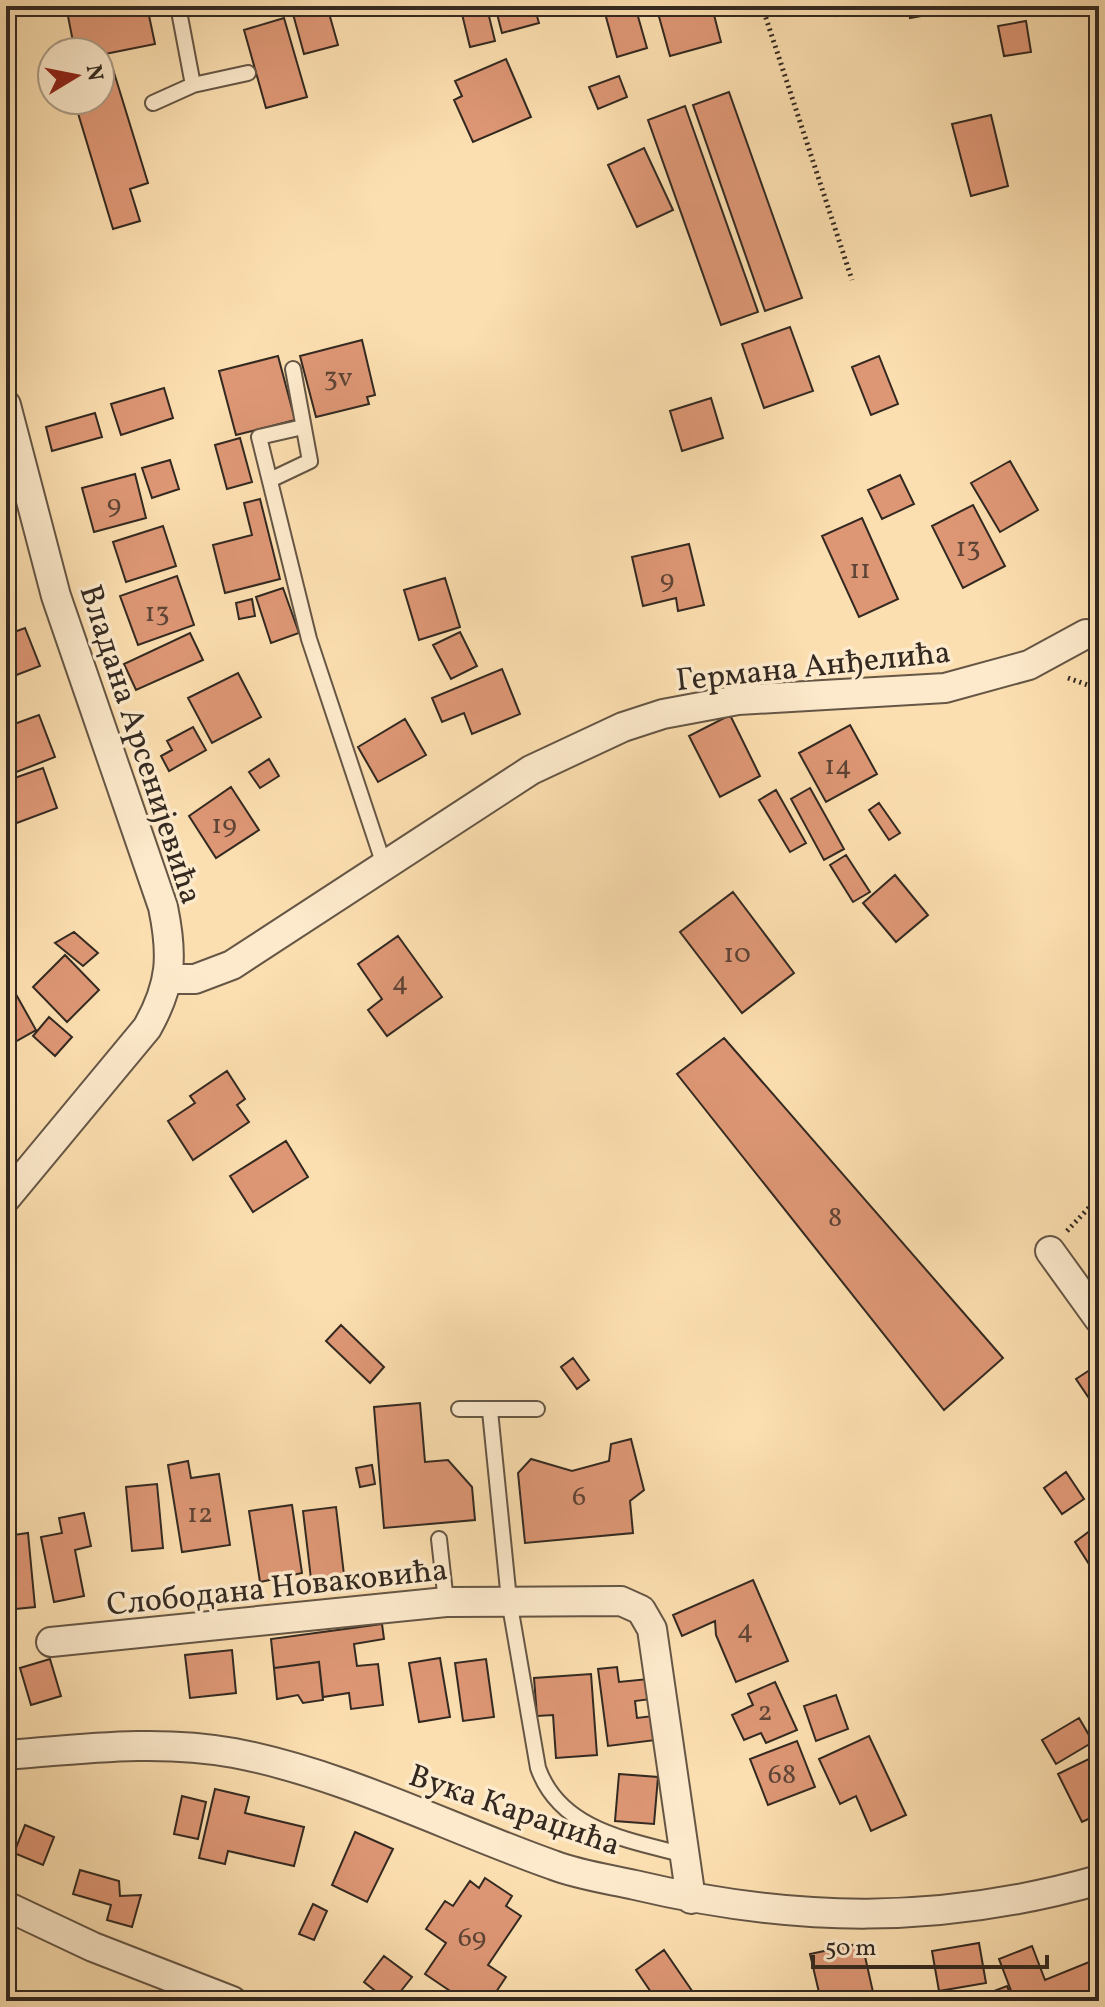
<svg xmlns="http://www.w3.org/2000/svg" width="1105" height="2007" viewBox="0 0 1105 2007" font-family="Vollkorn,serif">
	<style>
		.building { fill: #de9775; stroke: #332921; stroke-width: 2 }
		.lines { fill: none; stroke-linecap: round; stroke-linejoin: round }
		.lane-casing { stroke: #655645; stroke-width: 18 }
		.street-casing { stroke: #655645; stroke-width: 32 }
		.path { stroke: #332921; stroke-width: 5; stroke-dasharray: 2 4; stroke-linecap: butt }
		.lane { stroke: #fdeacc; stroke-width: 14 }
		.street { stroke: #fdeacc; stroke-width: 28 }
		.labels { text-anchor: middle; stroke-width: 7; stroke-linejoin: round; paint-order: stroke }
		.number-label { font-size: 28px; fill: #5e4436 }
		.street-label { font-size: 32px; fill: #332921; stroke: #fdeacc }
	</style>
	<rect width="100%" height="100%" fill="#fcdfb0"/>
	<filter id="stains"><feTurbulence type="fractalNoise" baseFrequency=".0025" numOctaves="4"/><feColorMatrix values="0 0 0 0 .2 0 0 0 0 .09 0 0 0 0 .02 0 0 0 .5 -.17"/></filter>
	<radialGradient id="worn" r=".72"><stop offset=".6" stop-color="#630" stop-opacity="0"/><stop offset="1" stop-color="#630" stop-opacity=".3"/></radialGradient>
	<path class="building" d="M66,6H147L155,44L100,55V52H75Z
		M327,6L338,45L304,54L293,14Z
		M495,6H534L539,23L502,33Z
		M603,6H635L647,48L617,57Z
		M656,6H717L712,7L721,42L670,56Z
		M834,6H872L873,8L836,16Z
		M908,6H925L927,15L910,18Z
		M987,6H1017L1018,11L988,16Z
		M487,8L495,41L470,47L462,14Z
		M284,18L307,97L266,108L244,30Z
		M1026,21L1031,52L1004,56L998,26Z
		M506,59L531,117L473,142L454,100L462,96L455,81Z
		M112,66L148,183L130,189L140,221L113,229L74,100H100V70Z
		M619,76L627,97L598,109L589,87Z
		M729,92L802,298L765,311L693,105Z
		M685,106L758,312L721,325L648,120Z
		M991,115L1008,186L971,196L952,124Z
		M644,148L673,210L637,227L608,165Z
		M790,327L813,391L764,408L742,344Z
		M362,340L375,395L367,397L369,404L316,417L300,356Z
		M278,356L295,420L236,435L219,371Z
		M879,356L898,404L871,415L852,367Z
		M164,388L173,418L121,435L111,404Z
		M711,398L723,438L682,451L670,411Z
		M95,413L102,437L52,451L46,427Z
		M240,438L252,482L227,489L215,445Z
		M170,460L179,489L152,498L142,468Z
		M1010,461L1038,510L1000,532L971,483Z
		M135,474L146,518L94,532L82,488Z
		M900,475L914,504L882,519L868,490Z
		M260,499L280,579L225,593L213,545L252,535L244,503Z
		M973,505L1005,566L963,588L932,526Z
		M862,518L898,599L859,617L822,536Z
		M163,526L176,566L126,582L113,542Z
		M689,544L704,605L678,611L676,598L643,606L632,557Z
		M177,576L194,625L138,645L120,596Z
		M445,578L460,627L419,640L404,590Z
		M283,588L299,633L271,643L256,597Z
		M252,599L255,616L239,619L236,603Z
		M25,628L40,666L6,679V635Z
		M460,632L477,666L451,679L433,645Z
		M190,633L203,660L136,690L124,664Z
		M502,669L520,714L472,734L464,713L442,722L432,698Z
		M238,673L261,717L212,743L188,698Z
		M39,715L55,757L6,776V727Z
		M730,715L760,776L720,797L689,736Z
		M405,719L426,755L378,782L358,747Z
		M850,725L877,774L826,802L799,753Z
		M193,727L206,750L169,771L161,756L172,750L167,741Z
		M269,759L279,776L260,788L249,772Z
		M43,768L57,808L6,827V781Z
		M231,787L259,830L216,858L189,816Z
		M810,788L844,849L824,860L791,799Z
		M776,790L806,843L790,852L759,800Z
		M879,803L900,833L889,840L869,810Z
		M846,855L870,892L853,902L830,865Z
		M895,875L928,915L896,942L863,903Z
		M733,892L794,973L742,1013L680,932Z
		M74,932L98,953L83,966L55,943Z
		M398,936L442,997L387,1036L368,1010L382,999L358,964Z
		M65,955L99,990L67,1022L33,987Z
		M13,989L36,1030L6,1047V993Z
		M49,1017L72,1037L55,1056L33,1036Z
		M724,1038L1003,1358L944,1410L677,1074Z
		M227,1071L245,1099L237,1105L249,1122L193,1160L168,1121L195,1103L190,1096Z
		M286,1141L308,1177L253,1212L230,1176Z
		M341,1325L384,1367L370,1383L326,1341Z
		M573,1358L589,1380L577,1389L561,1367Z
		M1099,1364V1413L1076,1379Z
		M420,1403L425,1462L448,1460L472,1487L475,1520L384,1528L374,1407Z
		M631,1439L644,1490L630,1501L633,1533L525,1543L518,1473L531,1459L572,1471L609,1461L611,1444Z
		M188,1461L191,1478L219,1474L230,1545L182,1552L168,1465Z
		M372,1465L375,1484L360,1487L356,1468Z
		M1066,1472L1084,1499L1062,1514L1044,1488Z
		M157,1484L163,1548L132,1551L126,1487Z
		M292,1505L302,1573L260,1582L249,1511Z
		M336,1507L344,1575L311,1579L303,1511Z
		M84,1513L91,1546L75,1550L84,1596L54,1602L41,1537L62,1533L59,1518Z
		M1099,1524V1580L1075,1542Z
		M28,1533L35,1607L6,1610V1536Z
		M753,1580L788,1661L736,1682L716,1635L715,1621L682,1636L673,1615Z
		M382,1624L384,1639L354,1644L357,1666L378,1664L383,1705L351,1709L349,1693L323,1697L319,1662L274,1668L271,1639Z
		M232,1650L236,1693L190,1698L185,1655Z
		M440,1658L450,1717L419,1722L409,1663Z
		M50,1659L61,1696L31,1705L20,1668Z
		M486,1659L494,1717L463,1721L455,1663Z
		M319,1662L323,1700L303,1703L298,1695L277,1699L274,1668Z
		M617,1667L619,1682L648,1679L651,1699L635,1701L637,1718L653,1716L656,1740L608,1746L598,1669Z
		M591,1674L597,1755L556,1758L553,1715L537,1716L534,1678Z
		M775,1682L797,1730L766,1743L761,1733L744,1740L732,1715L753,1705L748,1694Z
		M836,1695L848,1729L816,1741L804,1706Z
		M1079,1718L1093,1742L1056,1764L1042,1740Z
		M869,1736L906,1815L871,1831L856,1796L840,1804L819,1759Z
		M797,1741L815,1787L768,1805L750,1759Z
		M1099,1754V1814L1082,1822L1058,1774Z
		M619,1774L658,1777L654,1824L615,1821Z
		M215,1789L249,1797L245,1813L304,1827L294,1866L228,1851L225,1864L199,1858Z
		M182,1796L206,1802L198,1839L174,1834Z
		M25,1825L54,1837L43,1865L14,1853Z
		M355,1832L393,1849L367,1902L332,1885Z
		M80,1870L119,1881L120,1896L141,1895L132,1927L107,1920L111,1905L73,1894Z
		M485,1878L512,1896L506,1906L521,1916L488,1965L506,1977L490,2001H465L425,1974L446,1943L426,1929L445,1901L453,1906L470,1881L479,1888Z
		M313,1904L327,1911L314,1940L299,1934Z
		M862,1943L875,2001H821L810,1954Z
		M979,1943L986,1983L939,1991L932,1951Z
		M1032,1946L1045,1980L1099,1958V2001H1015L999,1959Z
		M664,1950L699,2001H657L636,1970Z
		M384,1956L412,1977L393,2001H388L364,1982Z
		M1007,1986L1013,2001H968Z"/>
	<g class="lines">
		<defs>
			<path id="lane" d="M178,6L193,85L248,73
				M153,103L193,85
				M303,427L259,437L309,639L384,865
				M270,480L310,461L293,369
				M459,1409H537
				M490,1411L509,1600L538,1768C560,1830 628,1840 685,1855
				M439,1539L446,1602"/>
			<path id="street" d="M6,405L56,596L163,907C173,955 172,984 147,1028L6,1198
				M168,979H195L232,965L531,770L623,727L663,714L738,700L945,688L1029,665L1086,634
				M1050,1251L1099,1319
				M51,1642L446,1602L621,1601L641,1610L652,1629L691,1899
				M6,1755C83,1749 158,1739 234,1753C344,1774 448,1828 553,1865C579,1875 608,1879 635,1885C795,1923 940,1925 1099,1880
				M6,1906L93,1947L232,2001"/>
		</defs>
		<use href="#lane" class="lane-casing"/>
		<use href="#street" class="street-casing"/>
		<path class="path" d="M762,6L852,280
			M1068,678L1099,689
			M1067,1231L1099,1197"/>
		<use href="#lane" class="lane"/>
		<use href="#street" class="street"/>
	</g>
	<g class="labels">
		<g class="number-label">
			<text x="338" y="386">3v</text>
			<text x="114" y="513">9</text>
			<text x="968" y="556">13</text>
			<text x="860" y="578">11</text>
			<text x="667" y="588">9</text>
			<text x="157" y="621">13</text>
			<text x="838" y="774">14</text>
			<text x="224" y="833">19</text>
			<text x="737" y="962">10</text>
			<text x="400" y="990">4</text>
			<text x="835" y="1226">8</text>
			<text x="579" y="1505">6</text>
			<text x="200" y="1522">12</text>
			<text x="745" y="1638">4</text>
			<text x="765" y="1720">2</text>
			<text x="782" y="1783">68</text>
			<text x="472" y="1946">69</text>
		</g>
		<g class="street-label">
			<text transform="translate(813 665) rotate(-6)" y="11">Германа Анђелића</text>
			<text transform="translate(142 744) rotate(72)" y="11">Владана Арсенијевића</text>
			<text transform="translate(277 1586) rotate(-6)" y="11">Слободана Новаковића</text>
			<text transform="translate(515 1809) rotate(19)" y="11">Вука Караџића</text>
		</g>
	</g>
	<rect width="1105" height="2007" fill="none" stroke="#fcdfb0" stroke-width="32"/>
	<rect x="8" y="8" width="1089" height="1991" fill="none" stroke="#332921" stroke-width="4"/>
	<rect x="16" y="16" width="1073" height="1975" fill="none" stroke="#332921" stroke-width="2"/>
	<g transform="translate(76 76) rotate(80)"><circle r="38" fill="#fdeacc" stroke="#ac9d88" stroke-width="2"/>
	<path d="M0-6L14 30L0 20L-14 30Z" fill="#8f2418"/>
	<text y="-12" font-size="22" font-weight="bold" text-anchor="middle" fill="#332921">N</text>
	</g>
	<path d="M813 1955v12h234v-12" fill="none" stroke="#332921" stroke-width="4"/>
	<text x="825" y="1955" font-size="24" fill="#332921" stroke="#fdeacc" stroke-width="6" paint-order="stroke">50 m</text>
	<rect width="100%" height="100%" filter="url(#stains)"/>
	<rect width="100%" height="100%" fill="url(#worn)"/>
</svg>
